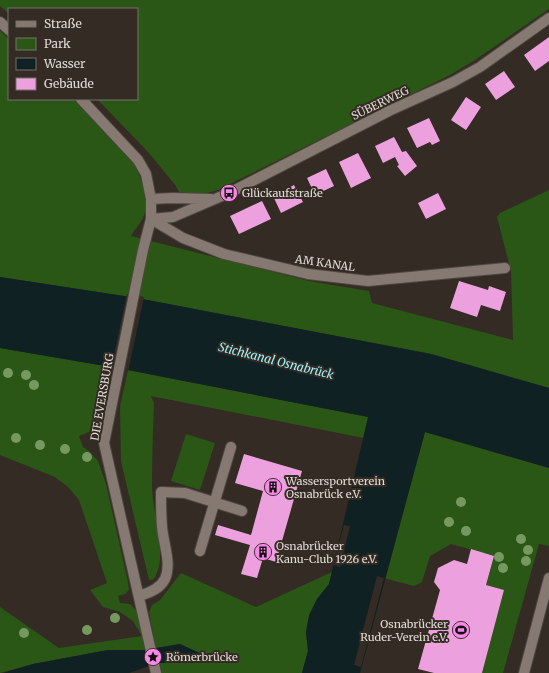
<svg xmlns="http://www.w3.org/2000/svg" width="549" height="673" viewBox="0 0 549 673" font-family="Merriweather,serif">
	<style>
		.green { fill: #2a5716 }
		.water { fill: #102123 }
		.pier { fill: #342b24 }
		.building { fill: #eca1de }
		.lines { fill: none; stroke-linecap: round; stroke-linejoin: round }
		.minor-casing { stroke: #4f4741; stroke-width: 12 }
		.minor { stroke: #857971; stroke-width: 10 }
		.tree { fill: #75995f }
		.labels { text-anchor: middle; stroke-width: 4; stroke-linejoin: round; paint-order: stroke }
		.street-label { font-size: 11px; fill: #e0dad5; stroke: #342b24 }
		.poi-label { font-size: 11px; fill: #e0dad5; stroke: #342b24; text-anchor: start }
		.water-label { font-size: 12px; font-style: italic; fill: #99f5fe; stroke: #342b24 }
	</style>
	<rect width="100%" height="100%" fill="#342b24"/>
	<path class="green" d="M0,0H549V9L475,60L450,75L218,190L203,194L179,192L176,186L148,152L97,99H137V9H9V14L0,6Z
		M0,31L9,39V99H73L133,163C142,177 150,201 143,218C140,224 134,230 131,236L309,281L369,291L372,303L513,340L511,271L497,217L500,213L549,190V388L431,354L137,298L0,277Z
		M0,348L112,367L99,422C94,430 88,433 79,436L83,447L89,451L98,461L106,484L128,582L129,590L125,594L118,596L120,603L130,604L136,610L145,650H108L33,664L0,673V607L59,648L142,636L133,621L120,612L103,607L90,590L107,583L79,500L68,487L55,477L0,455Z
		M128,370L369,417L364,438L151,396L154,403C153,431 152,458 152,486C152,513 169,555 154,579L149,580L121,461L120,406Z
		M425,432L549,468V546L539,544L503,673H482L504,590L486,585L494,556L451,544L430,556L422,582L414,586L384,578Z
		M186,434L215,443L200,490L171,481Z
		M332,572L329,584L317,599L306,632L308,651L302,673H162L160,663H198L180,644L156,648L149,612L152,605L160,600L181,573L256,607Z"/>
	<path class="water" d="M0,277L137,298L431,354L549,388V468L425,432L360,673H302L308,651L306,632L309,615L317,599L329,584L368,417L128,370L0,348Z
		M180,644L200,653L201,659L198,663H160L156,648Z
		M108,650H145L149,666L129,673H3L33,664Z"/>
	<path class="pier" d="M127,294L144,297L128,372L111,369Z
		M344,525L350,526L340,567L333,565Z
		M377,576L384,578L361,667L354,665Z"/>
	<path class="building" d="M549,37V61L535,71L524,55Z
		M504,71L515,87L496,100L485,84Z
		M466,97L481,107L466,130L451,120Z
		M429,118L440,141L432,145L430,142L417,148L407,128Z
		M394,137L402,152L406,151L417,166L405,176L397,166L399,165L395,157L383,163L375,146Z
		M358,153L371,178L351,188L339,162Z
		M326,169L334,186L315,195L307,178Z
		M294,185L303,202L281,213L273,196Z
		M438,193L446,209L426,219L418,203Z
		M262,201L271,219L239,234L230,216Z
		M459,281L488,290L489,286L506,292L500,311L481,305L477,317L450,308Z
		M244,454L302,471L276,562L263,558L257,578L241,574L250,545L215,535L218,525L251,535L263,491L235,483Z
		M471,549L494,556L486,585L504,590L482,673H434L418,669L440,590L434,582L438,568L454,560L467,564Z"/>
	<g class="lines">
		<defs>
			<path id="minor" d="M0,22L9,30
				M81,99L138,160L146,174L151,199V219L143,250L104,443L156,673
				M151,199L173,198L211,199
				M151,219L173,217L229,193L391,110L453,82L480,67L549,18
				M151,219L183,238L224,254L308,274L368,281L505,268
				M200,551L231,447
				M139,596C149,593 160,589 165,579C172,563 163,543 162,526C161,515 161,503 161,492L185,493L242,511
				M524,673L549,578"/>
		</defs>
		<use href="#minor" class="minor-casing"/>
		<use href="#minor" class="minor"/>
	</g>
	<g class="tree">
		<circle cx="8" cy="373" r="5"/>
		<circle cx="26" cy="375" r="5"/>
		<circle cx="34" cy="385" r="5"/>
		<circle cx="16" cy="438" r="5"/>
		<circle cx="40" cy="445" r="5"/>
		<circle cx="65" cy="449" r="5"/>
		<circle cx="87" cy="457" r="5"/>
		<circle cx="461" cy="502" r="5"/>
		<circle cx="449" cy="522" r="5"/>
		<circle cx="466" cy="531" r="5"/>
		<circle cx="521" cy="539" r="5"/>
		<circle cx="528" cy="550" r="5"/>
		<circle cx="499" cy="557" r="5"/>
		<circle cx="526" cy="561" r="5"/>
		<circle cx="503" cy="568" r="5"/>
		<circle cx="115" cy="618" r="5"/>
		<circle cx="87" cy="630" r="5"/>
		<circle cx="24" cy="633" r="5"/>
	</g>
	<defs>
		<symbol id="bus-disc" viewBox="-11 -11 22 22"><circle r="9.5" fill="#f987e8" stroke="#342b24"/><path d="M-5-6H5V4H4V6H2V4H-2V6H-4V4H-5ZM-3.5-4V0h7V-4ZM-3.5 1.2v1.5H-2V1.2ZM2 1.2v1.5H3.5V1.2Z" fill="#111"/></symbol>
		<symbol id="building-disc" viewBox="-11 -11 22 22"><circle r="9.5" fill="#f987e8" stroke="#342b24"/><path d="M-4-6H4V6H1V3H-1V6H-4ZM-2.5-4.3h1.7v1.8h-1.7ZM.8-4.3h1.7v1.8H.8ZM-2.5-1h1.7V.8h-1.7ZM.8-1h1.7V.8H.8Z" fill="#111"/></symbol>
		<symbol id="stadium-disc" viewBox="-11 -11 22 22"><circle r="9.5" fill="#f987e8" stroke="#342b24"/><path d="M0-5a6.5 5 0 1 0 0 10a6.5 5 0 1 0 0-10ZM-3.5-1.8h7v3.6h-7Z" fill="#111"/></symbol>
		<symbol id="sight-disc" viewBox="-11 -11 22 22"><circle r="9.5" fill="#f987e8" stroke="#342b24"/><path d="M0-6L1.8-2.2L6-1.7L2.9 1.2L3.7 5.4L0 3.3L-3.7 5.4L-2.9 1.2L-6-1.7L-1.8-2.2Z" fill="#111"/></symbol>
	</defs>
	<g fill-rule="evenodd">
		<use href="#bus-disc" x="219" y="183" width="20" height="20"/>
		<use href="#building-disc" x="263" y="477" width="20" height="20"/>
		<use href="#building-disc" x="253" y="542" width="20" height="20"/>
		<use href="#stadium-disc" x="451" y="620" width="20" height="20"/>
		<use href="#sight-disc" x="143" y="647" width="20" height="20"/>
	</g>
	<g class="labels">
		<g class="street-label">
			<text transform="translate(380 103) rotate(-26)" y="4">SÜBERWEG</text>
			<text transform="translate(325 263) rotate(8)" y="4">AM KANAL</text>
			<text transform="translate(102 397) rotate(-80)" y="4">DIE EVERSBURG</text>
		</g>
		<g class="poi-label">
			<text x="242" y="197">Glückaufstraße</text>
			<text x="286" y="485">Wassersportverein<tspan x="286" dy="13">Osnabrück e.V.</tspan></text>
			<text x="276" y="550">Osnabrücker<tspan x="276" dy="13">Kanu-Club 1926 e.V.</tspan></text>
			<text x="448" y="628" text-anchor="end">Osnabrücker<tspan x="448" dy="13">Ruder-Verein e.V.</tspan></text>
			<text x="166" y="661">Römerbrücke</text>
		</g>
		<g class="water-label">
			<text transform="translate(276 361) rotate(14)" y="4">Stichkanal Osnabrück</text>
		</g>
	</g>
	<rect x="8" y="8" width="130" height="92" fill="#342b24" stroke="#79716b"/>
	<rect x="16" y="21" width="20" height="6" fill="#857971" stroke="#79716b"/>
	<text x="44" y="28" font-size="12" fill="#e0dad5">Straße</text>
	<rect x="16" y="38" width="20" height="12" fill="#2a5716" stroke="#79716b"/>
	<text x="44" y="48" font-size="12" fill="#e0dad5">Park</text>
	<rect x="16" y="58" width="20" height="12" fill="#102123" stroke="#79716b"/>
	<text x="44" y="68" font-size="12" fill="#e0dad5">Wasser</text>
	<rect x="16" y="78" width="20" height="12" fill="#eca1de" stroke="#79716b"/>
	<text x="44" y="88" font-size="12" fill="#e0dad5">Gebäude</text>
</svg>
